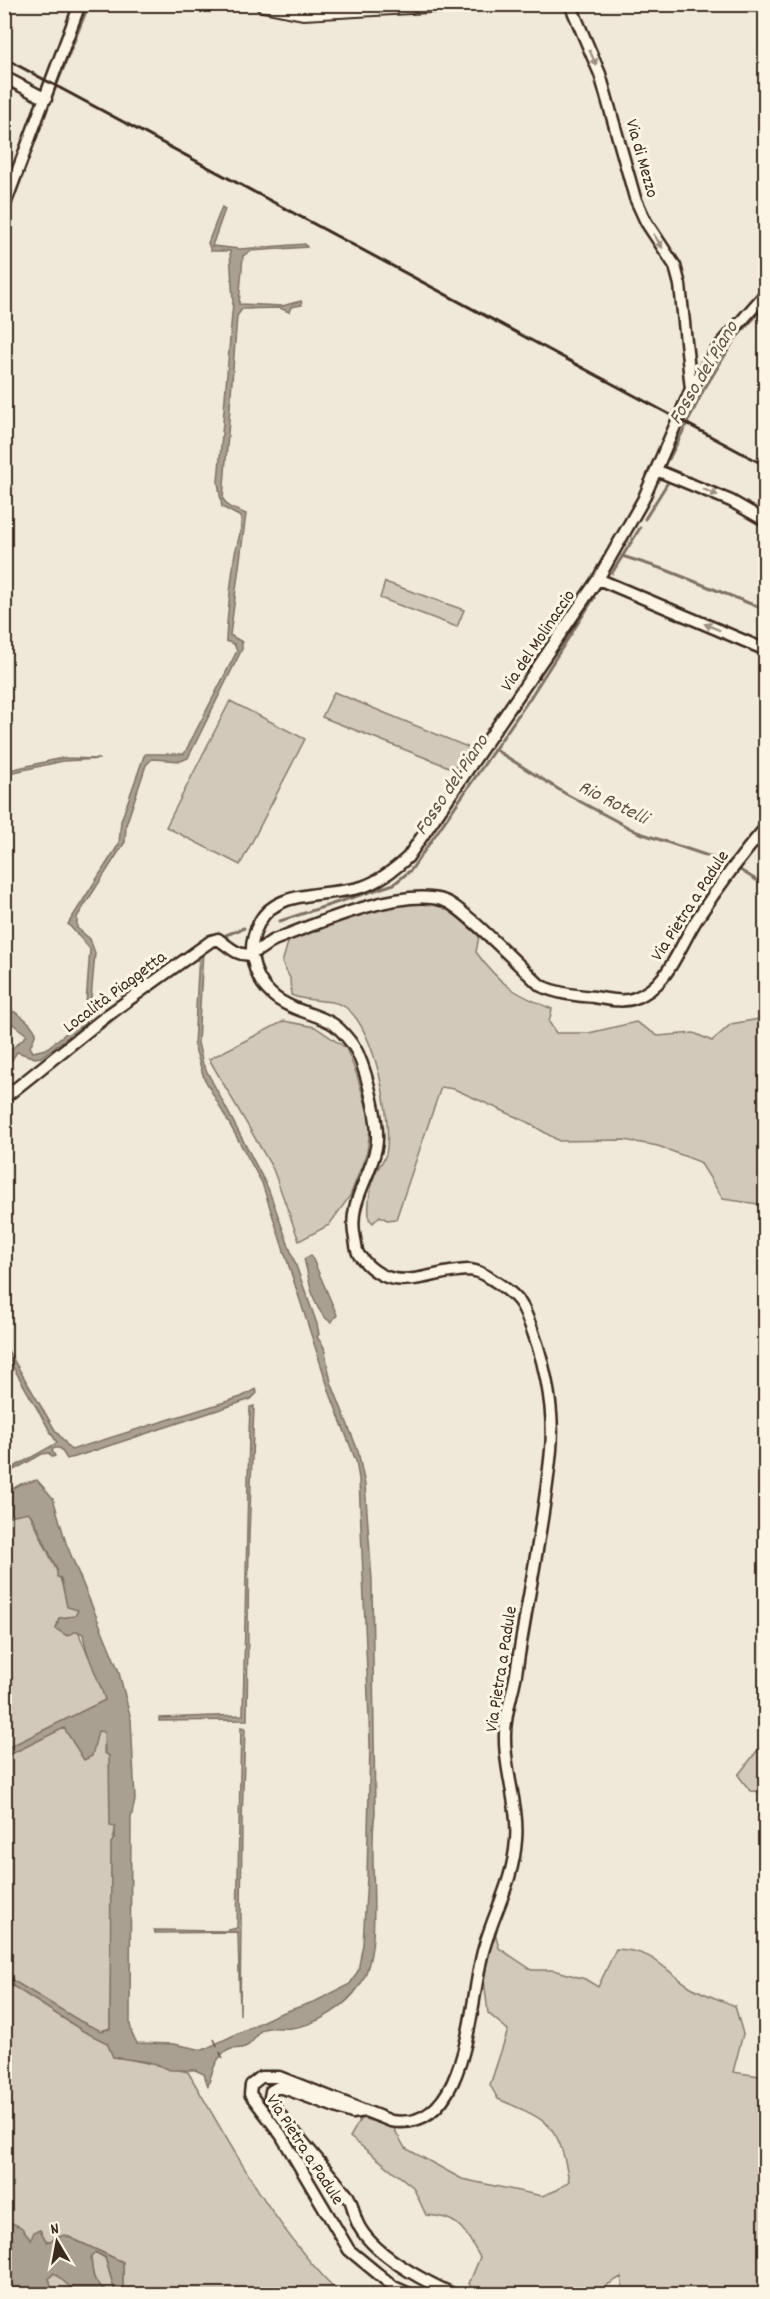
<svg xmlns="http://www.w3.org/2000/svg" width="770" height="2299" viewBox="0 0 770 2299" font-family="Dekko,sans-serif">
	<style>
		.green { fill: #d2c9ba; stroke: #867a6c; stroke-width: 1.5 }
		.water { fill: #aaa091; stroke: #7e7163; stroke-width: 1.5; fill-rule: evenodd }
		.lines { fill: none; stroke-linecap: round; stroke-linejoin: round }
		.stream { stroke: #7e7163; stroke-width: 3 }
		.ferry { stroke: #625346; stroke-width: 1.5; stroke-dasharray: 8 6; stroke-linecap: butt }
		.minor-casing { stroke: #3b2a1e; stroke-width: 15 }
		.major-casing { stroke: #3b2a1e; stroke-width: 18 }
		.minor { stroke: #fcf5e5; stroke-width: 10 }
		.major { stroke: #fcf5e5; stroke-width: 14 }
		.rail { stroke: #3b2a1e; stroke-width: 3 }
		.oneway { fill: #9c9082 }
		.labels { text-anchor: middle; stroke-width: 6; stroke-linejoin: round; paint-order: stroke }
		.street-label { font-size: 18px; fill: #3b2a1e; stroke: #fcf5e5 }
		.water-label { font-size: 20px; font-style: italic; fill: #625346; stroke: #fcf5e5 }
	</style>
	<rect width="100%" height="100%" fill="#f0e9d9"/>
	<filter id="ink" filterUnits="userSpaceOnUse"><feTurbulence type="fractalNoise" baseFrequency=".0167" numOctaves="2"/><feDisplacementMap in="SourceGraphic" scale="12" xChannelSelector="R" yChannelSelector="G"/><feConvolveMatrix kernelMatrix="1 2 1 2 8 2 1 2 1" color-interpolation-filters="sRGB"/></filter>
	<g filter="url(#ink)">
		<path class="green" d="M385,582L464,610L457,627L380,598Z
			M334,692L470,748L454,769L322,717Z
			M230,701L305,739L240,865L166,827Z
			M404,899C445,904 449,909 479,936L476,952C501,986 514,993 552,1009L549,1022L556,1033H589L636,1022L658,1036L694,1033L712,1041L731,1024L765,1018V1205L723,1199L700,1162L658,1146L624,1140L559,1141L527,1122L490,1105L454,1089L441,1087L396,1219L387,1220L380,1216L373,1223L369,1219C368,1204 369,1189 375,1174C378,1167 384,1161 386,1154C393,1120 375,1027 345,1007C332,998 308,1003 291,995L290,978L282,963L289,939Z
			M284,1021L315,1027L346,1048L357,1075L371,1122L367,1152L350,1196L329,1225L299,1241L273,1169L209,1059Z
			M12,1512H29L60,1578L68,1605L79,1609C71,1632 92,1659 100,1680C105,1695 107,1712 111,1727L105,1732L104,1752L110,1757L116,1826L112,1844L110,2028L101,2031L115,2056L188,2072C230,2144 280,2238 341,2294H123V2262L65,2235L53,2242L34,2237L31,2239L5,2221L4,1515Z
			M765,1741V1792L750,1791L738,1775Z
			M494,1928L499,1948L532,1970H554L585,1979L598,1987L616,1949C657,1951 660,1968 691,1987C705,1995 721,2000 735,2006L743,2034L733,2072L765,2077V2294H648L644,2289L637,2294H624L621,2277L607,2285L601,2294H477L469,2284L480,2257C463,2229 461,2217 426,2215L413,2187L350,2137L361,2118L393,2127L405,2148L462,2179L542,2196L557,2190L569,2181C559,2124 550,2121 498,2099L490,2085L508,2030L488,2013L483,1972Z
			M95,2252L105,2258L115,2291L109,2293C93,2285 92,2273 91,2257Z
			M54,2273L57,2274L78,2294H44L51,2286L49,2278Z"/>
		<path class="water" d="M222,207L225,209L212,246L240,249L305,244L307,247L250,251L243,256L239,304L282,306L301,301L302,305L291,307L289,312L280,308L242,309L237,316L223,499L229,507L246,514L230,635L242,642V649L188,758L181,761L152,759L146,765L126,825L125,842L77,917V928L90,939L95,953L89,1021L41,1057L35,1058L17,1052L5,1070V1055L27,1035L5,1018V1007C17,1013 30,1020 36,1033L30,1047L33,1052L46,1049L85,1018L90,949L68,924L119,844L121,821L144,756L146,754H184L237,651L234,644L226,641C227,613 231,586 234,559C236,543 242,537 241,517L222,507L218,482L233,302L230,251H211L208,243Z
			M62,758L100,759L63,761L5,774V771Z
			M203,950L198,1043L203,1064L268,1188L317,1324L319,1334L317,1337L324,1347L331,1382L358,1451L365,1485L372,1580L375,1813C367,1861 385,1946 360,1985C346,2007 317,2025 291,2028C283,2029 272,2026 264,2029C255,2032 255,2043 245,2047C241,2049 236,2048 231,2049C216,2054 212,2072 208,2086L204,2074L195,2070H170L154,2063L113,2057L107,2043L83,2031L5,1981L4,1975L80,2021L101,2031L110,2029L111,1843L115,1837V1827L110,1826L109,1756L105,1753L104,1732L98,1731L92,1756L84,1760L64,1728L5,1757V1749L105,1700C99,1678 86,1657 83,1634L77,1631L67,1636L56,1629L59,1618L75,1616L78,1610L67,1607L61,1578L57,1577V1570L33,1517L28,1512L5,1517V1493L21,1484L37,1480L53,1498L66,1543L118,1669L131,1719L135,1800L131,1818L130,2024L132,2034L137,2043L174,2044L203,2050L276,2015L316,2001L350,1984L358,1971L363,1944L367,1877L370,1744L359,1479L356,1461L331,1396L262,1183L204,1078L194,1045L199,954Z
			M311,1255L337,1315L331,1322C312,1311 310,1280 304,1259Z
			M4,1344L55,1430L71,1450L241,1397L256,1389L257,1393L251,1399L75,1457L67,1459L60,1448H55L52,1450L55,1456L52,1457L49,1453L42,1454L5,1475V1472L57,1443L5,1353Z
			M254,1406L249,1535L247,1720L159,1721V1718L243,1715L249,1435L250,1407Z
			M241,1727L245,1728L242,1821L240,2015L238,1932L155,1933L154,1930L225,1931L237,1928Z
			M4,2221L7,2224L12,2223L21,2227L31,2239L34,2232L40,2230L47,2242L64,2235L123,2262V2294H78L54,2273L49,2278L51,2286L44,2294H5ZM95,2252L105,2257L115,2291L109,2293C92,2279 93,2281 91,2257Z"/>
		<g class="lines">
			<path class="stream" d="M46,103L49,104L89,4
				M669,459L703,391L735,339L766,305
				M645,519L670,479
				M622,556L666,570L766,610
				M612,573L640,528
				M494,749L566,794L637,832L729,863
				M740,870L766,886
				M280,921L394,884L411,870L528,701L594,598
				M226,935L244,928
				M97,1032L152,989
				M4,1105L86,1040"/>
			<path class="ferry" d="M214,2039L223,2059"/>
			<defs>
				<path id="minor" d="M570,4L600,74L635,198L646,222L675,266L680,285L691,389
					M4,77L46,99
					M4,207L80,4
					M656,470L731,501L766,521
					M598,579L766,650
					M4,1098L109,1014L211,941L218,939C227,945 238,957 250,954C258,952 266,944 274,940C315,924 403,886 445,901C463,907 522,969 541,986C558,994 575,995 594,997C607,999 623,1003 635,998C669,986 679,946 697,919C718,887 740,857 766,827
					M366,2111L352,2113L289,2090L278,2087L271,2091L270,2097L277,2111L348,2196C354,2206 353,2213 357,2222C370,2253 424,2281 453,2294
					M410,2294L394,2287L349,2250L281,2135L250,2094L251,2085L261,2077H279L391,2121C471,2134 469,1996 484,1948C495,1909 513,1882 516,1840C519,1807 505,1773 505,1740C504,1717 512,1696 516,1674C527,1599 544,1525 551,1450C555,1405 543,1353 525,1312C520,1299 510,1292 499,1284C490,1278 479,1270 468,1270C427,1271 392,1299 359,1255C356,1251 356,1244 355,1239C347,1203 369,1181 376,1148C381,1127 367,1074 358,1054C354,1045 341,1029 333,1024C319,1015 300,1012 286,1004C256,989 243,953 259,923C276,888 330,897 362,887C380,881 394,870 408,857L598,579L643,500L691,389L717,349L766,293"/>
				<path id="major" d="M263,4L303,12L446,4"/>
			</defs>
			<use href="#minor" class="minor-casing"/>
			<use href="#major" class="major-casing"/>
			<use href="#minor" class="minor"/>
			<use href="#major" class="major"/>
			<path class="rail" d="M4,58L766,466"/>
		</g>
		<defs><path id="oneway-solid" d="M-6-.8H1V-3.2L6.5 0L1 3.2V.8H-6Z" transform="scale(1.5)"/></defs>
		<g class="oneway">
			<use href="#oneway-solid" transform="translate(593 58) rotate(66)"/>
			<use href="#oneway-solid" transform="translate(658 241) rotate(57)"/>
			<use href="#oneway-solid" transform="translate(710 492) rotate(23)"/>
			<use href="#oneway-solid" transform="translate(712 627) rotate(-157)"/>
		</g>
	</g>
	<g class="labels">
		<g class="street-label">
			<text transform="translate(643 158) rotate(74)" y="6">Via di Mezzo</text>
			<text transform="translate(537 640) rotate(-56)" y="6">Via del Molinaccio</text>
			<text transform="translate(689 905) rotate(-57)" y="6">Via Pietra a Padule</text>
			<text transform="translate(114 991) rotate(-37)" y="6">Località Piaggetta</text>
			<text transform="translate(500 1669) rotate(-81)" y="6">Via Pietra a Padule</text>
			<text transform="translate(306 2149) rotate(57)" y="6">Via Pietra a Padule</text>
		</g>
		<g class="water-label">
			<text transform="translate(702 372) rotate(-59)" y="7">Fosso del Piano</text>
			<text transform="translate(450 784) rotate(-56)" y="7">Fosso del Piano</text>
			<text transform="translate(614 801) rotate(27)" y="7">Rio Rotelli</text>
		</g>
	</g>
	<rect width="770" height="2299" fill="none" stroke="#fcf5e5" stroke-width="24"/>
	<rect x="12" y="12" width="746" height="2275" fill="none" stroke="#3b2a1e" stroke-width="2" filter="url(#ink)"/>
	<g transform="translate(57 2242) rotate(350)" stroke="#fcf5e5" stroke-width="4.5" paint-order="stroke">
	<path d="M0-4.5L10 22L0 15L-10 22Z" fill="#3b2a1e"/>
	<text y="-9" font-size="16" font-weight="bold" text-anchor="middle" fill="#3b2a1e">N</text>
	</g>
</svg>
